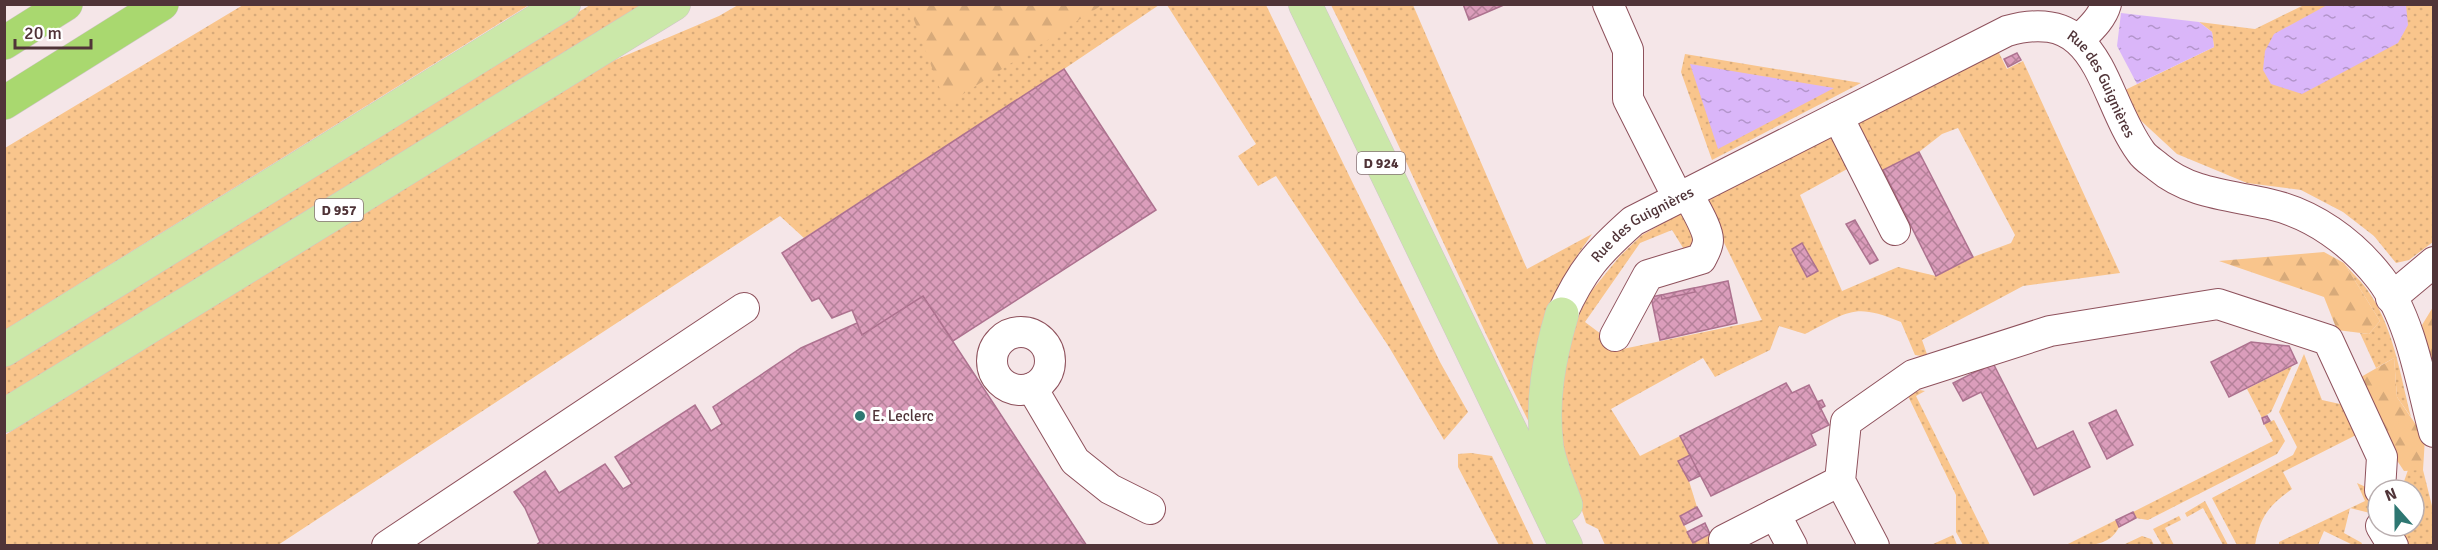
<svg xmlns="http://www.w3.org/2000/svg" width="2438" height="550" viewBox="0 0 2438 550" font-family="Signika,sans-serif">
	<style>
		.grass { fill: url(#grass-dots) }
		.forest { fill: url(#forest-firs) }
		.water { fill: url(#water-ripples) }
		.building { fill: url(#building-cross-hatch); stroke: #ad728f; stroke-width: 1.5 }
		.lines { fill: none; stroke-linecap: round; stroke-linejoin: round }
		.minor-casing { stroke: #8e515c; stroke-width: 32 }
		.major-casing { stroke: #cec6c7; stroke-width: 34 }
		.highway-casing { stroke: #cec6c7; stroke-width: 34 }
		.minor { stroke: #fff; stroke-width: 30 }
		.major { stroke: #cbe8a9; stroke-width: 33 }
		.highway { stroke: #a9d86f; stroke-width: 33 }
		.poi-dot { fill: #2e7772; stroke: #fff; stroke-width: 2 }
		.labels { text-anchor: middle; stroke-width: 6; stroke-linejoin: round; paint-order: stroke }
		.shield { fill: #fff; stroke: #847174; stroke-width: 1.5 }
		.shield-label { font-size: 14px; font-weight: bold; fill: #503438 }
		.street-label { font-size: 15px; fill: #503438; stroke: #fff }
		.poi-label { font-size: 15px; fill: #503438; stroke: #fff; text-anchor: start }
	</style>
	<defs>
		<pattern id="grass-dots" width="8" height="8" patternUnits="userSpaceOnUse" patternTransform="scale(1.5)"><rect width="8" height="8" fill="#f9c58c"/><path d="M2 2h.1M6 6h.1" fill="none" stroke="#d7aa7a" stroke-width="1.8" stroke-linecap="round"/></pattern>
		<pattern id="forest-firs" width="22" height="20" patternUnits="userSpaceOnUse" patternTransform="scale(1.5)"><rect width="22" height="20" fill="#f9c58c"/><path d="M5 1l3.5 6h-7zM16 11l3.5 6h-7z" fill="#d7aa7a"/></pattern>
		<pattern id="water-ripples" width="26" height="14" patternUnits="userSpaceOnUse" patternTransform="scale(1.5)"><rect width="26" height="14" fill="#dab6f9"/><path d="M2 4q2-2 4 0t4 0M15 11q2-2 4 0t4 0" fill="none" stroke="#b395cb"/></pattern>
		<pattern id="building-cross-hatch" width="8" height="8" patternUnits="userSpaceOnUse" patternTransform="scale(1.5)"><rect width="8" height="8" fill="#db9dbb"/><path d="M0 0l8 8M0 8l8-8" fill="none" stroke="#b48199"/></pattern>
	</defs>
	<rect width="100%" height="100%" fill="#f5e6e8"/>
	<path class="grass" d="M243,5H529L5,330V148Z
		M590,5H642L5,400L4,365Z
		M738,5H1159L1064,69L804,238L780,216L278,545L5,546V435L596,68L719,16Z
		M1167,5H1266L1440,362L1468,412L1444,440L1389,347L1276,176L1258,186L1238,156L1256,144Z
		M1331,5H1413L1527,269L1592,234L1570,266L1551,310L1538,440C1465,297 1403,148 1331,5Z
		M2304,5H2433V242L2409,260L2396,263L2374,236L2343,212L2301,190L2247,183L2177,154L2137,117L2123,91L2214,47L2212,32L2199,22L2255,29Z
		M1997,49L2007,69L2023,61L2120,273L2023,286L1922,340L1928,357L1915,355L1901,322C1853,302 1849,312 1805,334L1779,326L1770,350L1715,377L1703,358L1611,409L1640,456L1680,436L1690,455L1678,461L1689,481L1697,507L1680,516L1693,543L1710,534L1715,545H1605L1598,529L1586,523L1562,448L1560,413L1563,366L1571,332L1589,294L1620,256L1642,235L1687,210L1696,236L1691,249L1685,251L1672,230L1640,243L1585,322L1601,334L1618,350L1762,320L1702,198L1824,136L1834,138L1849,168L1800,195L1842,291L1898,267L1936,276L1973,257L2011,243L2015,235L1958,128L1942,134L1919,152L1878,173L1854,125Z
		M1685,54L1861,83L1712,160L1681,72Z
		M2344,263C2351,272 2359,279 2366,288C2393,324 2400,374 2411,417L2397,397L2394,358L2376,368L2360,333L2369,334L2380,321Z
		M2304,354L2322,400L2349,406L2362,432L2283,472L2292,489C2268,506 2260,517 2255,545H2237L2212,498L2293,455L2297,447L2279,412Z
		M2292,366L2271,412L2262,418L2247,389Z
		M1920,390L1925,391L1916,396L1990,545H1963L1956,532V495L1908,396Z
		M2274,420L2285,441L2277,454L2148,520L2136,518L2133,512L2273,441L2264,424Z
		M1471,453L1492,456L1534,545H1499L1458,467V454Z
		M2408,470H2423L2433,510V545H2404L2396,526H2414V490H2401Z
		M2357,483L2368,488L2373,498L2370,513L2350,508L2344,533L2362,543L2361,545H2353L2324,531L2318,545L2279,546V542L2365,501Z
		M2205,501L2228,545H2223L2203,508L2187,517L2185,513Z
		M2179,516L2181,520L2165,528L2174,545H2162L2153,529Z
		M2116,520L2119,527C2109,548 2086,545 2064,546Z
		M1953,535L1957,545H1931Z
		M2142,536L2151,539L2154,545H2123Z"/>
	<path class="forest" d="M908,4H1102V5L946,105Z
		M2324,252L2344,263L2380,321L2369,334L2337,330L2324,297L2219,261Z
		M2433,307V367L2422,325Z
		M2394,358L2397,397L2425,438L2423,470L2404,471L2382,438L2361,377Z"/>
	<path class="water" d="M2329,4L2406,5L2408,25L2398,43L2302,94L2271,84L2263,70L2265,51L2274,34Z
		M2121,13L2199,22L2212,32L2214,47L2137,84L2117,46Z
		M1690,64L1834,88L1718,149Z"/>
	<path class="building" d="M1463,4H1506L1469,20Z
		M2017,53L2021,60L2008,67L2004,59Z
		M1064,69L1156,210L953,341L923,296L862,335L852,310L832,318L819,298L812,301L782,253Z
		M1919,152L1973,257L1936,276L1883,170Z
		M1855,220L1878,260L1870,264L1846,224Z
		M1802,243L1818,271L1807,277L1792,249Z
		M1728,281L1737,323L1660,340L1651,297L1661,295L1662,299L1695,292L1694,288Z
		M1694,288L1695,292L1662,299L1661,295Z
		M923,296L1087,546H535L540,542L525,508L514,492L545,471L559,493L605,464L623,489L632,484L615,457L695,405L711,431L722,424L713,407L801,348L857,323L862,335Z
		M2251,342L2289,346L2297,363L2229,397L2211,362Z
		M1993,363L2037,449L2073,431L2090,467L2034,495L1981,392L1963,401L1953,383Z
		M1786,383L1792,393L1809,385L1829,425L1811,434L1816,445L1711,496L1680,436Z
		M1822,400L1825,406L1820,409L1817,402Z
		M2116,410L2133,445L2107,459L2089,423Z
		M2267,416L2270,421L2264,424L2262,418Z
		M1690,455L1700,476L1689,481L1678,461Z
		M1697,507L1702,516L1684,525L1680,516Z
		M2133,512L2136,518L2119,527L2116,520Z
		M1705,523L1710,534L1693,543L1687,532Z"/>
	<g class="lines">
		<defs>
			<g id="minor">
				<path d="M1608,4L1628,50V99L1678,198"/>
				<path d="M2079,40C2089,30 2102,19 2106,4"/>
				<path d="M1838,117L1895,230"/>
				<path d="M2391,298L2434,262"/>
				<path id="s1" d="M1562,314C1582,270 1597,253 1633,221L2007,31C2102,4 2100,96 2141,152C2145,158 2152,162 2158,167C2190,194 2230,195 2269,204C2313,214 2352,242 2380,278C2411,318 2421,384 2434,432"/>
				<circle cx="1021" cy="361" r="29"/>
				<path d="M1615,336L1648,275L1701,259C1704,253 1708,247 1708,240C1708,228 1693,205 1688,194"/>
				<path d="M1032,388L1075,461L1110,489L1150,509"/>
				<path d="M1775,514L1792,546"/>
				<path d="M2381,526L2393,546"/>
				<path d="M387,546L744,308"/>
				<path d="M1727,546L1724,540L1840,481"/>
				<path d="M1874,546L1840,481L1846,422L1913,375L2050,331L2218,304L2328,340L2382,457L2380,490"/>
			</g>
			<path id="major" d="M1305,4L1566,546
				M1562,314C1549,358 1541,401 1547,447C1550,466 1560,487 1566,505
				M4,350L564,4
				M4,416L674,4"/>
			<path id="highway" d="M4,43L66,4
				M4,103L162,4"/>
		</defs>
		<use href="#minor" class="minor-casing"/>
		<use href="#major" class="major-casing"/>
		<use href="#highway" class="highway-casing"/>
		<use href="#minor" class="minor"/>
		<use href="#major" class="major"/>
		<use href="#highway" class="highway"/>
	</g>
	<circle class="poi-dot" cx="860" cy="416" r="6"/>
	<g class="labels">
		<g class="shield">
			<rect x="1357" y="152" width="48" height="22" rx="4.5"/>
			<rect x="315" y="199" width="48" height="22" rx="4.5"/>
		</g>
		<g class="shield-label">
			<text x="1381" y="168">D 924</text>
			<text x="339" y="215">D 957</text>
		</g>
		<g class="street-label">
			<text dy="5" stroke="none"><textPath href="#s1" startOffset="662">Rue des Guignières</textPath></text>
			<text dy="5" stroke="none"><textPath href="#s1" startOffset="124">Rue des Guignières</textPath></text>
		</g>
		<g class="poi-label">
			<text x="872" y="421">E. Leclerc</text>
		</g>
	</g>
	<rect width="2438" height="550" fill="none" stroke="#503438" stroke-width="12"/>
	<g transform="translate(2396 508) rotate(339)"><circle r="28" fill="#ffffff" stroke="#b9aeaf" stroke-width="1.5"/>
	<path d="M0-4.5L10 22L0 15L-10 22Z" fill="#2e7772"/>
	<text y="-9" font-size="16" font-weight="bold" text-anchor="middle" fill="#503438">N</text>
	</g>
	<path d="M15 39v9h76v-9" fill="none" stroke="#503438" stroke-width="3"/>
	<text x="24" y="39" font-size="18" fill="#503438" stroke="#ffffff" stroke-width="4.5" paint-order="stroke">20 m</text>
</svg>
